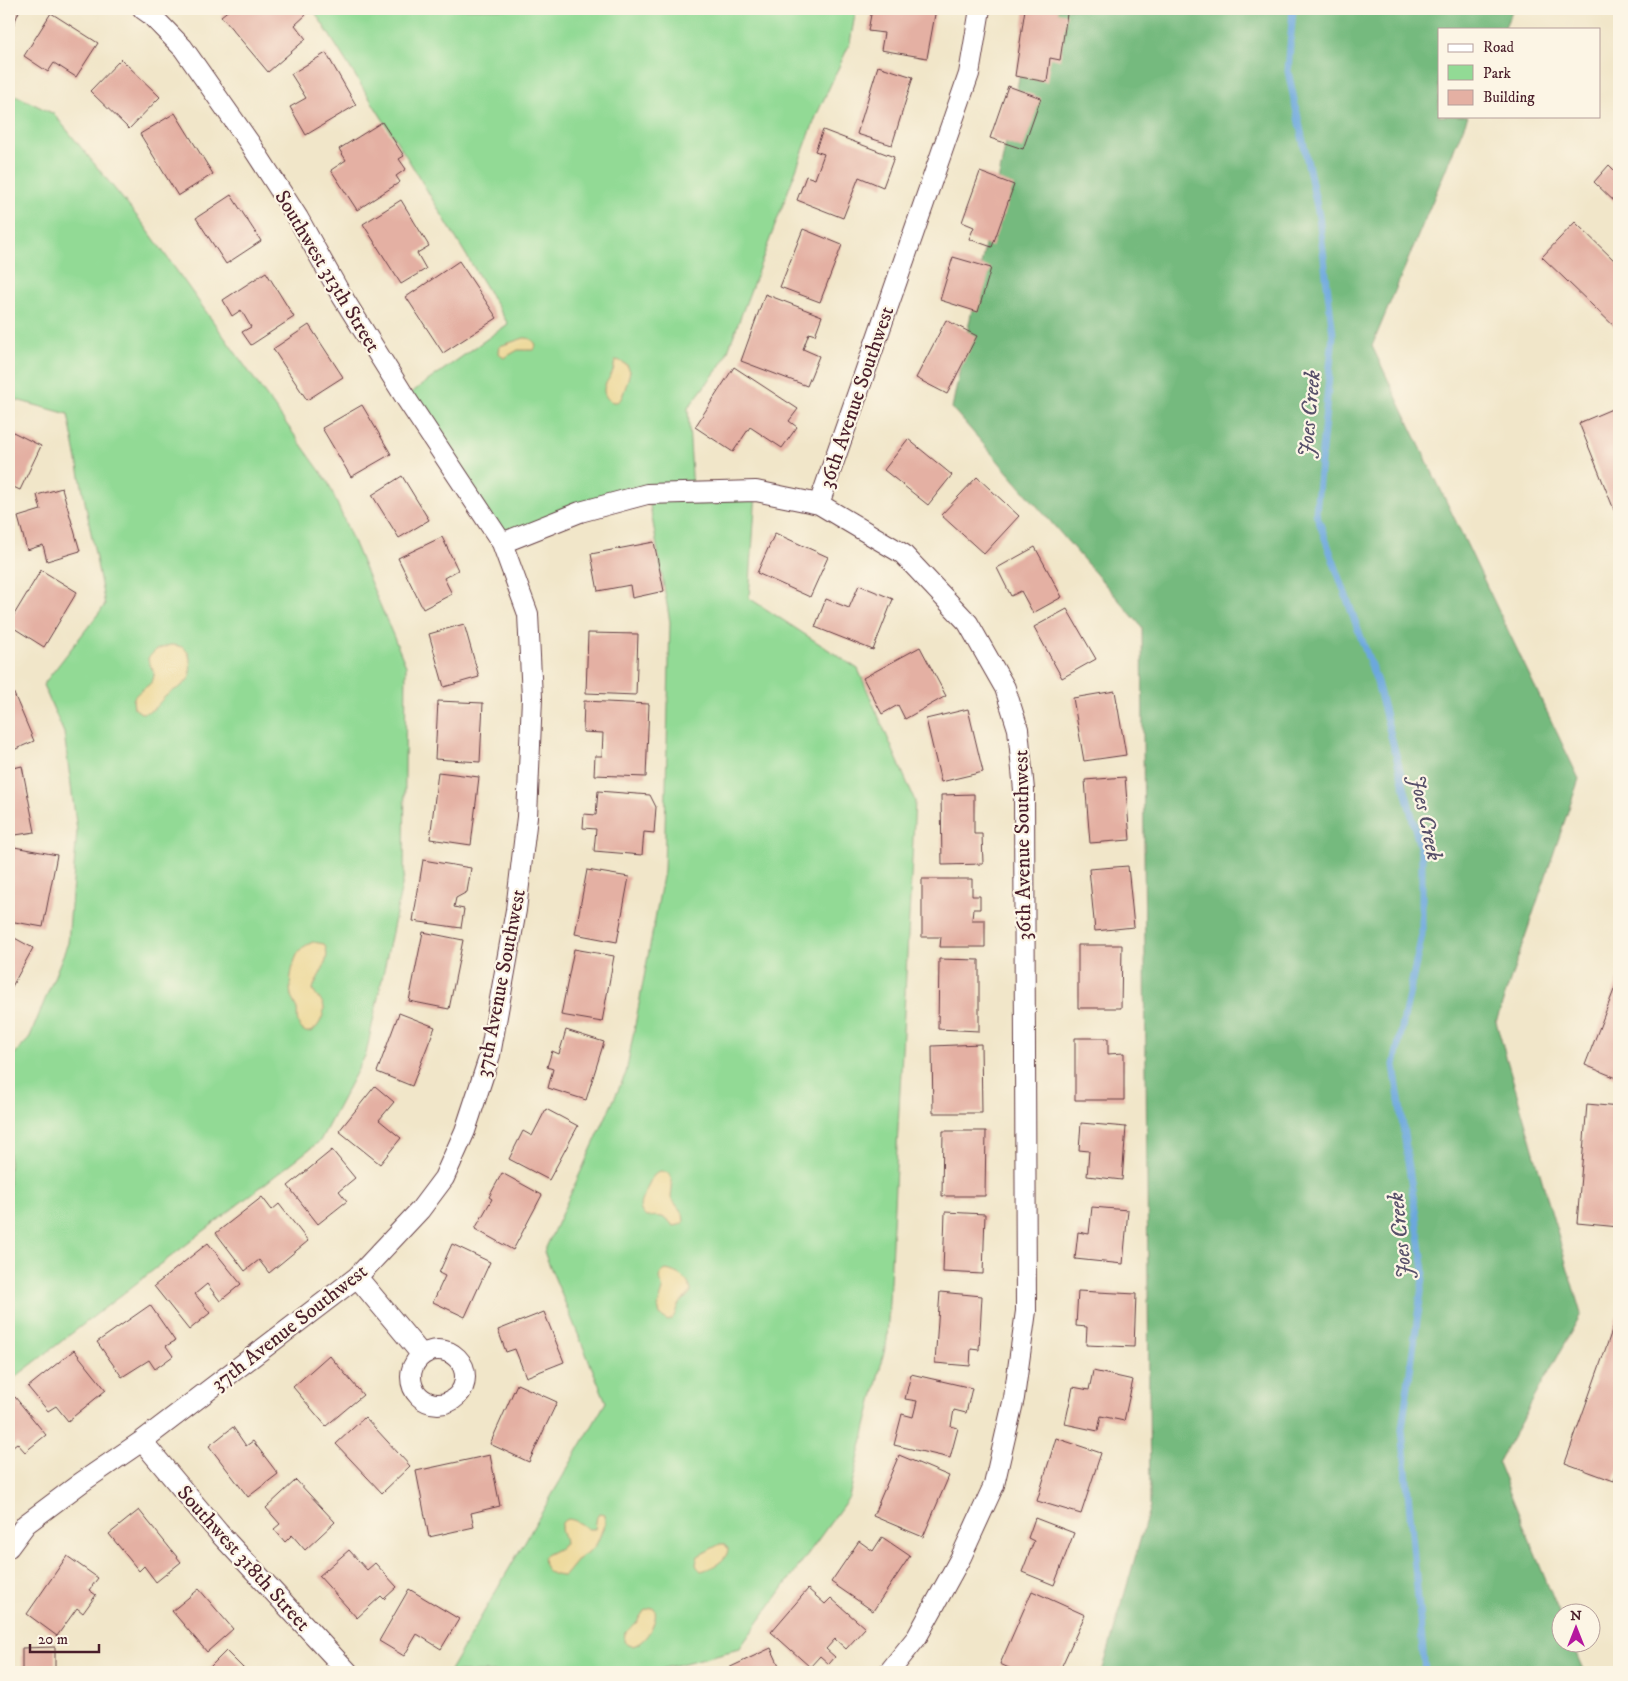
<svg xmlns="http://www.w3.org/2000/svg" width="1628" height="1681" viewBox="0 0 1628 1681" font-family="'IM FELL DW Pica',serif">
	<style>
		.green { fill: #92da95; stroke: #6e7c60 }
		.forest { fill: #75ba7e; stroke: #606c54 }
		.sand { fill: #eeda9e; stroke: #9c7c64 }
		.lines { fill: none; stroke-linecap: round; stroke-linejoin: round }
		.stream { stroke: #6ca8dd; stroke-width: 7 }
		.building { fill: #e4b0a3 }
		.street-casing { stroke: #633d43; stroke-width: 22 }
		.street { stroke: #fff; stroke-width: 20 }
		.labels { text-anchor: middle; stroke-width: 4.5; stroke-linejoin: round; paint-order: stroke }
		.street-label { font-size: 21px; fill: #4a1f2b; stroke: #fcf5e5 }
		.water-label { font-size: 22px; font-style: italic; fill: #564f69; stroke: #fcf5e5 }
	</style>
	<rect width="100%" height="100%" fill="#fcf5e5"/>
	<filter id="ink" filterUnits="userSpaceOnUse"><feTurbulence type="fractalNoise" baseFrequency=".02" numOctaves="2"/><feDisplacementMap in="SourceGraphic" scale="10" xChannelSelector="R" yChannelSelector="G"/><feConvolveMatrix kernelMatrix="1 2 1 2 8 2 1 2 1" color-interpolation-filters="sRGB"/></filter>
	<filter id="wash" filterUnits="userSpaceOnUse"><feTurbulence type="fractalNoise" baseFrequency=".0096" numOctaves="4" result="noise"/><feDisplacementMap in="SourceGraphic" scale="20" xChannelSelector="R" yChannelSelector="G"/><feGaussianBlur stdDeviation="1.12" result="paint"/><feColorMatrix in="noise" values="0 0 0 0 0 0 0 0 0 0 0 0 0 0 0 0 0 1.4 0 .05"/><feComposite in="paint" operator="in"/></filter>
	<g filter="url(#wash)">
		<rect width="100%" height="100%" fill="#f1e6c9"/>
		<path class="green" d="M313,9H856L850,43L817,114L724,361L688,408L693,492L756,491L749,598L858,669L915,801L887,1340L849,1497L739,1649L650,1672H449L606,1402L544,1252L626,1073L664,871L670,622L648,494L502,543L405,397L508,324L411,164Z
			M9,92L54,114L144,225L328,482L406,666L404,876L366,1054L320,1141L9,1382V1060L29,1039L68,943L77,831L64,733L43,685L105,605L68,414L9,398Z"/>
		<path class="forest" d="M1033,9H1513L1504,29H1439V116H1468L1372,346L1579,779L1496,1022L1581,1314L1498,1463L1560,1615V1644H1573L1585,1672H1102L1150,1506L1142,627L952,408Z"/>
		<path class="sand" d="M524,338C529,338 533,339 536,345L534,350H518L504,358L500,355L499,352L500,346Z
			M618,360L627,365L630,371C629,376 623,397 620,400C613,406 604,398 604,390C604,384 610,378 612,373C614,369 614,365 615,361Z
			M170,645C192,645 191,659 190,677C180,690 177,687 167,695C158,702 155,713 141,713L134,708L133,700C137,689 153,687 154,676C155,669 148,665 148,658L156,650Z
			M313,942L324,944C333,960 318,973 313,989C314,997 324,1000 324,1008C324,1021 309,1044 299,1025C296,1020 298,1014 297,1009C295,1004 292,1000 291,995C288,984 293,959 300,950C304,946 309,944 313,942Z
			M660,1171C676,1172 672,1187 671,1198L683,1214L684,1222L679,1225L673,1226C666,1215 658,1216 646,1217C636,1208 641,1201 646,1191C650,1182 651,1176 660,1171Z
			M666,1270C677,1272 689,1279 691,1291C688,1298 683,1298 679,1304C674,1311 677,1317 668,1321L660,1315L658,1306L663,1290L659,1278L661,1273Z
			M599,1513L605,1514V1523L597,1543L593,1548L578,1559L564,1576C552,1576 541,1569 544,1556L560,1548L565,1544C565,1538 561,1533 561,1528C562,1511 582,1523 587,1529H595L597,1516Z
			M720,1544H725L728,1549C727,1561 712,1568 701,1571L697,1567L696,1564L698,1556Z
			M651,1608H654C662,1622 635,1659 624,1641L625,1633L636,1623L644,1611Z"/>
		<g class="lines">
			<path class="stream" d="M1293,9L1288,71L1319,216L1333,335L1316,513L1377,682L1422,855V935L1394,1065L1424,1271L1402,1429L1425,1672"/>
		</g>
		<g id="blocks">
			<path class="building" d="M9,9H20L10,33L9,32Z
				M230,9H302L307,14L295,25L306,39L268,72L221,16Z
				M872,9H936L927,58L881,50L884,33L868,31Z
				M1025,9H1058V12L1067,14L1060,60L1050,58L1047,82L1015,76Z
				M51,13L98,43L76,77L54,63L48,72L24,56Z
				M326,53L356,105L306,135L290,107L306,98L291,74Z
				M121,59L160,97L129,129L90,91Z
				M878,66L913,77L892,145L857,134Z
				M1008,86L1041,98L1023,149L990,138Z
				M175,113L213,174L178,196L140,134Z
				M382,122L404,156L399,159L406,169L396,176L400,182L357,210L331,170L346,160L339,149Z
				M823,130L894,157L883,187L859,177L843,218L797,200L806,176L815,179L824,154L815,151Z
				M1609,165L1619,175V206L1594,182Z
				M980,172L1014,185L992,247L969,239L974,227L962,222Z
				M231,195L261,241L226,264L196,218Z
				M401,200L429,246L417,253L426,269L401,284L363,224Z
				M1575,222L1619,265V328L1618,330L1542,257Z
				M803,229L842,245L820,302L780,287Z
				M953,257L991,268L978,312L940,300Z
				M459,261L497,318L443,353L406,297Z
				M266,272L294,317L251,345L242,332L251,327L241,310L232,316L223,300Z
				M765,294L822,316L815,335L809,333L803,349L819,356L807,386L741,361Z
				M946,320L977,336L947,394L916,378Z
				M309,325L343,377L307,400L273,349Z
				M734,367L798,409L789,421L797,427L782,448L750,427L733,452L695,427Z
				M362,405L391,454L351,477L322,428Z
				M1619,406V522L1579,423Z
				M9,430L41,446L20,490L9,485Z
				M908,439L952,475L928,505L884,470Z
				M402,476L429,520L399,538L372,495Z
				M977,477L1019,516L984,554L941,515Z
				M62,488L80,551L47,561L43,545L27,550L18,517L41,510L37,495Z
				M775,533L828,557L810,597L757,573Z
				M442,537L458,570L444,578L452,594L423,609L398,558Z
				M654,542L664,591L632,598L630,585L598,591L591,554Z
				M1035,547L1062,597L1033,613L1021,591L1011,596L997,568Z
				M41,570L77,592L44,647L9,625V623Z
				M859,585L893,599L873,650L815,627L826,599L849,608Z
				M1067,609L1096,659L1062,678L1034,627Z
				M464,624L479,677L444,687L429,634Z
				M588,633L638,634L636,695L586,693Z
				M920,647L946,696L905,719L898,705L882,714L863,678Z
				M9,682L34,741L9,752Z
				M1115,691L1126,755L1084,761L1073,698Z
				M438,701L483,703L480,762L435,759Z
				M584,701L649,704L646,777L594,775L595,756H602L603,733L583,732Z
				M968,709L983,772L941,782L926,719Z
				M22,766L35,832L9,836V769Z
				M438,772L479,777L471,845L430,839Z
				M1125,777L1130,840L1090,843L1085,780Z
				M598,791L650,795L656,807L654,833L644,832L642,855L594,851L596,829L583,828L584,814L596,815Z
				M974,794V834H982L983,864L942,865L941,795Z
				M9,846L57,855L43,927L9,921Z
				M423,860L471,868L467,892L456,898L454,907L464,909L461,928L413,921Z
				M1128,866L1134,927L1095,931L1089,869Z
				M587,870L629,877L617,942L575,934Z
				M922,879H972V896H980V909H973L972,920H985V947H940L941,937H922Z
				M423,932L463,940L449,1009L409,1001Z
				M9,935L33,948L9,992Z
				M1078,945H1122L1121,1008H1078Z
				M574,949L614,956L602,1022L561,1015Z
				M939,959L979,960V1031L938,1029Z
				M1619,977V1079L1585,1065Z
				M399,1013L435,1027L412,1086L377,1072Z
				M566,1030L604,1042L586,1100L548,1088L553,1069L547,1067L552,1051L559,1054Z
				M1075,1038H1108V1054L1124,1053V1100H1075Z
				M981,1044L982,1113H933L932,1046Z
				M375,1086L394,1102L379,1120L401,1138L380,1164L339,1131Z
				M1587,1104L1619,1107V1227L1577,1223Z
				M546,1109L578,1126L549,1180L509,1159L523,1131L532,1136Z
				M1081,1123L1126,1127L1122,1180L1087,1176L1089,1151L1079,1150Z
				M943,1131H986L985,1196H942Z
				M332,1150L355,1178L339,1191L347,1201L318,1224L288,1186Z
				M502,1173L542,1195L513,1250L475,1229L492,1199L489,1197Z
				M262,1197L272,1210L279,1204L308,1241L269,1273L259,1260L245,1271L216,1233Z
				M1092,1207L1128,1210L1123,1264L1075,1259L1078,1232L1089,1234Z
				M945,1212L985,1214L983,1274L943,1272Z
				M208,1243L241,1284L220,1301L207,1284L195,1294L210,1313L189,1330L154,1286Z
				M452,1244L490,1262L465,1317L433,1302L445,1276L439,1273Z
				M1078,1291L1136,1294L1134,1347L1086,1345L1087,1327L1076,1326Z
				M940,1292L982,1296L979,1350L971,1349L970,1366L935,1363Z
				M150,1305L175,1341L166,1346L173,1356L155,1369L149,1360L122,1377L97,1342Z
				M1619,1311V1467L1614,1481L1565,1463Z
				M544,1312L564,1362L526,1377L515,1349L506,1352L498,1330Z
				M74,1350L106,1390L68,1421L56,1406L48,1411L28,1387Z
				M329,1355L363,1395L326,1426L293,1387Z
				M1093,1371L1133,1380L1124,1421L1101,1416L1098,1431L1065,1424L1073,1387L1089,1390Z
				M911,1374L972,1388L966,1413L954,1410L951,1426L958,1428L950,1458L894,1445L902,1414L913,1417L917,1401L905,1399Z
				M517,1384L557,1402L529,1462L490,1444Z
				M15,1397L46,1435L25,1452L17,1443L9,1449V1401Z
				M365,1417L410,1466L382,1493L336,1444Z
				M233,1427L246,1446L253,1441L278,1474L248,1497L209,1446Z
				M1056,1438L1101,1453L1081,1514L1037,1501Z
				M490,1455L500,1506L471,1513L474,1527L429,1537L416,1471Z
				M899,1455L949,1476L923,1537L873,1516Z
				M296,1480L335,1522L305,1550L292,1535L285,1542L274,1529L280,1524L266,1508Z
				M139,1510L181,1562L156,1582L144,1566L139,1571L109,1534Z
				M1035,1518L1074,1533L1054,1585L1022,1572L1034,1541L1028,1538Z
				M882,1537L910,1556L873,1611L831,1582L859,1541L873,1551Z
				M349,1550L367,1570L375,1563L397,1587L384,1599L381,1596L357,1618L319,1576Z
				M67,1556L98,1578L89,1590L96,1595L83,1613L77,1608L57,1636L27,1614Z
				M199,1589L233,1629L207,1652L172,1611Z
				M409,1589L459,1619L441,1649L417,1634L404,1656L379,1641Z
				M808,1589L825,1604L831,1598L865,1628L846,1649L835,1639L826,1649L835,1657L829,1664L820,1656L810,1667L771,1632Z
				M1032,1591L1085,1615L1059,1672H1018L1000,1664Z
				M55,1647V1672H22V1648Z
				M771,1648L782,1672H720Z
				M226,1651L247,1672H205Z"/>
		</g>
	</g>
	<g filter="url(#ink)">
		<use href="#blocks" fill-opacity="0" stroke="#633d43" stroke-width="1"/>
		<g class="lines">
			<defs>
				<path id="street" d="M819,504L969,74L980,9
					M502,543L580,512L647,494L756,491L819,504L903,554L968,623L1005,688L1018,729L1024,790L1026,1311L1014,1398L994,1485L961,1557L917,1637L889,1672
					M357,1277L422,1355
					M411 1377a27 27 0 1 1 54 0a27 27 0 1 1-54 0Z
					M142,1441L219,1533L348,1672
					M9,1547L26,1524L82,1482L142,1441L357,1277L420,1210L444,1178L465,1131L490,1055L516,910L527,817L532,698L528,614L502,543L405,397L340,293L298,218L249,142L183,48L150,14L143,9"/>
			</defs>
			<use href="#street" class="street-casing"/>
			<use href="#street" class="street"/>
		</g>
	</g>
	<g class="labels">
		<g class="street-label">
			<text transform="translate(328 271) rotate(59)" y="7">Southwest 313th Street</text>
			<text transform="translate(856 397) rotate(-71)" y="7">36th Avenue Southwest</text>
			<text transform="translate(1022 845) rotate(-91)" y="7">36th Avenue Southwest</text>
			<text transform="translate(500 983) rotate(-79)" y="7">37th Avenue Southwest</text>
			<text transform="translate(289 1327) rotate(-38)" y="7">37th Avenue Southwest</text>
			<text transform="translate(244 1558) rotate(48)" y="7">Southwest 318th Street</text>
		</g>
		<g class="water-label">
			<text transform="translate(1308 414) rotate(-85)" y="8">Joes Creek</text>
			<text transform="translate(1427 817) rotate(78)" y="8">Joes Creek</text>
			<text transform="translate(1399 1236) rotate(-96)" y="8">Joes Creek</text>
		</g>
	</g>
	<rect width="1628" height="1681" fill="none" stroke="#fcf5e5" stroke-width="30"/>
	<rect x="1438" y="28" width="162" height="90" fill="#fcf5e5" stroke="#b59f9b"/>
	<rect x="1448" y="44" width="25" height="8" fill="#ffffff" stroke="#b59f9b"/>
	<text x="1483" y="52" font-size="15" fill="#4a1f2b">Road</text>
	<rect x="1448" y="65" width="25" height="15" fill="#92da95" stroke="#b59f9b"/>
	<text x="1483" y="78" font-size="15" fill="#4a1f2b">Park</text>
	<rect x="1448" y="90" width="25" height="15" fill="#e4b0a3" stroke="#b59f9b"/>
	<text x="1483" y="102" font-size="15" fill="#4a1f2b">Building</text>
	<g transform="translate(1576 1628)"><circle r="24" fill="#fcf5e5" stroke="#b59f9b"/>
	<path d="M0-4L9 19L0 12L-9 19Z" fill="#b5179e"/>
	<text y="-8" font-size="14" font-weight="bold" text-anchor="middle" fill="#4a1f2b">N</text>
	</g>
	<path d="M30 1644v8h69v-8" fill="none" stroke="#4a1f2b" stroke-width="2.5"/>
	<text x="38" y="1644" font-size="15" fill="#4a1f2b" stroke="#fcf5e5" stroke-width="4" paint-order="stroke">20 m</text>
</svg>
